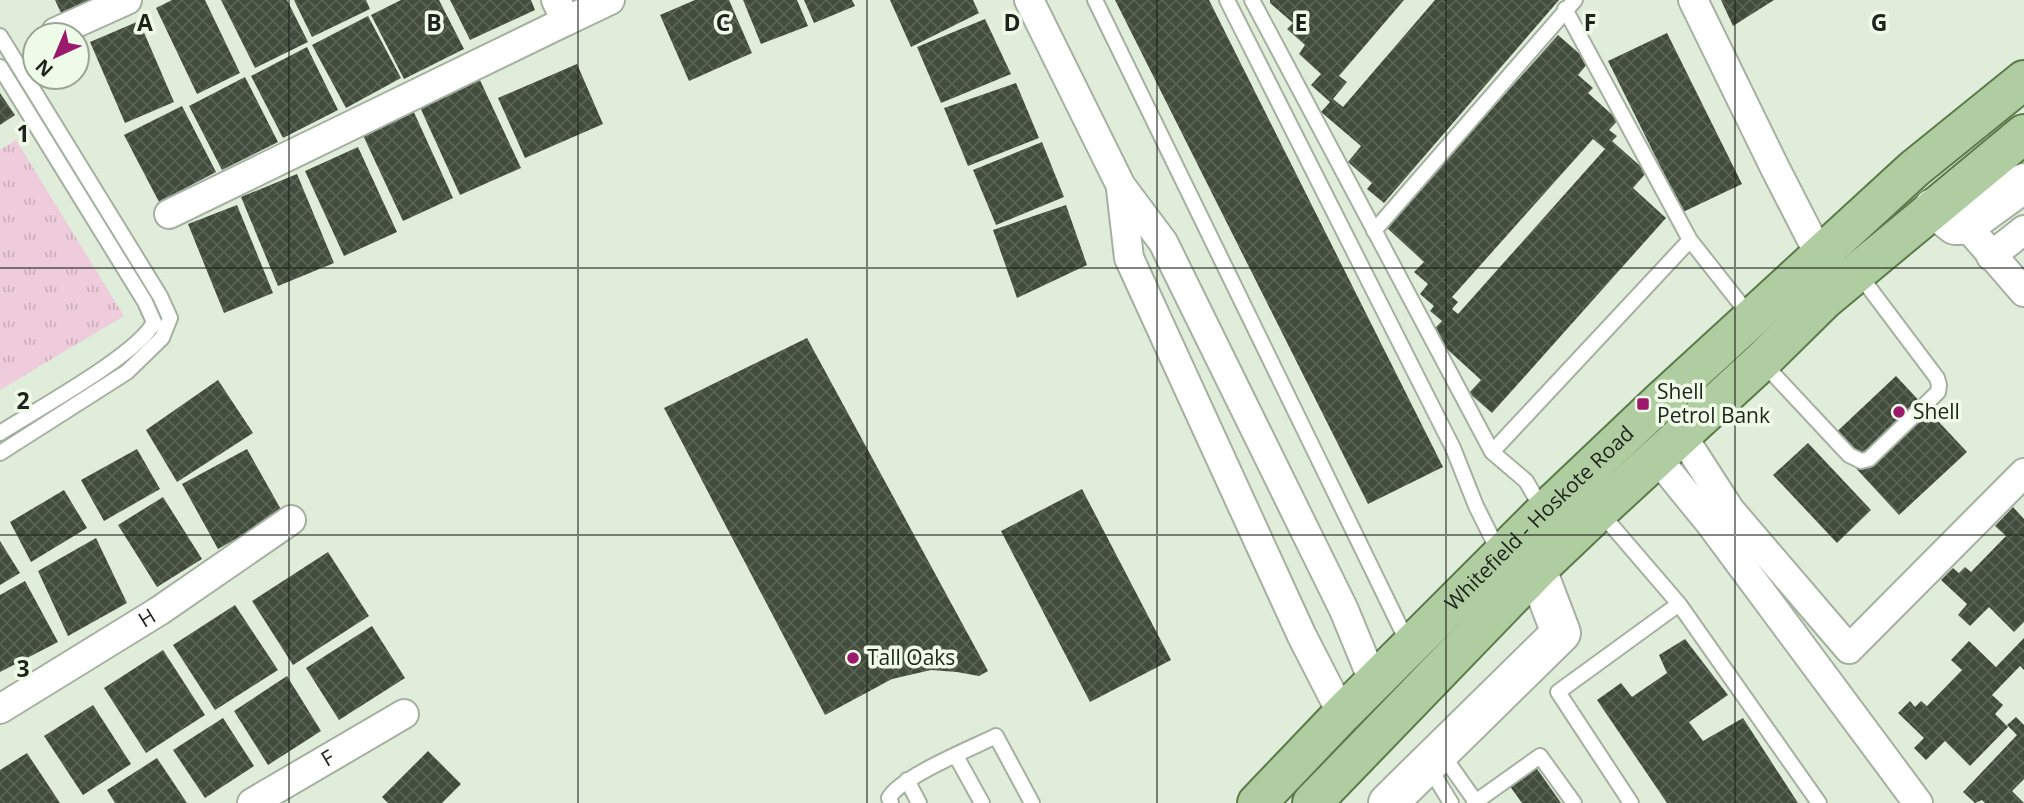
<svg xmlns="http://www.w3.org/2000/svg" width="2024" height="803" viewBox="0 0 2024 803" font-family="'Open Sans',sans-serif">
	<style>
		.grass { fill: url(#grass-tufts) }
		.building { fill: url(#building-cross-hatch); fill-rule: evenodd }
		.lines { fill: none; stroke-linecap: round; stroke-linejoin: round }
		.lane-casing { stroke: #a5b1a0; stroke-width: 18 }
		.street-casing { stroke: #a5b1a0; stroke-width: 32 }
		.secondary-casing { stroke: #a5b1a0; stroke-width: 42 }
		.primary-casing { stroke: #5a7b48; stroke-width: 42 }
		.lane { stroke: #fff; stroke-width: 14 }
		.street { stroke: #fff; stroke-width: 28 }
		.secondary { stroke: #fff; stroke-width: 38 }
		.primary { stroke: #afcda0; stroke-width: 38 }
		.grid { fill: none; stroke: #1e231c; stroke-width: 2; stroke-opacity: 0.55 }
		.poi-dot { fill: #9c1a6c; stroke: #eefbe8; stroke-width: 2.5 }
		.labels { text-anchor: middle; stroke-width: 7; stroke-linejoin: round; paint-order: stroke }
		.poi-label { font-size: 21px; fill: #1e231c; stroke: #eefbe8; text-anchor: start }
		.street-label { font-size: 21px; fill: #1e231c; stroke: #eefbe8 }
		.grid-label { font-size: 23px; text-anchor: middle; font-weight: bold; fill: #1e231c; stroke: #eefbe8; stroke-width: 7; stroke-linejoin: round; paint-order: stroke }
	</style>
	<defs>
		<pattern id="grass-tufts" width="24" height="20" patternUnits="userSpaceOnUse" patternTransform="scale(1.75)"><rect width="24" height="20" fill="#eeccdc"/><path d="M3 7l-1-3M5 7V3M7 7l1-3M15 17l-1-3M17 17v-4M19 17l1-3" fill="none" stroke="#ccafbc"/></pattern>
		<pattern id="building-cross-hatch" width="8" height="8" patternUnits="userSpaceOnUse" patternTransform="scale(1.75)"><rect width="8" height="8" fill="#414c3c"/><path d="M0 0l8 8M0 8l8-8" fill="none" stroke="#5a6355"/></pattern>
	</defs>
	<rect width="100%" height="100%" fill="#e1eddb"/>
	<path class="grass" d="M16,140L124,316L0,390V150Z"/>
	<path class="building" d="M55,0H92L62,15Z
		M172,0H205L240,73L197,94L156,8Z
		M221,0H287L308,42L255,68Z
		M294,0H366L370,9L312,37Z
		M401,0H439L464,49L404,79L371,15Z
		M450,0H531L535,10L470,40Z
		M695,0H729L752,53L689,81L660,15Z
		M743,0H797L808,26L761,44Z
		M804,0H852L855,6L814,23Z
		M890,0H973L979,13L911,47Z
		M1115,0H1209L1443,467L1368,504Z
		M1270,0H1404L1339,76L1347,82L1333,99L1343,107L1435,0H1559L1384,203L1367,189L1372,183L1348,162L1361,146L1321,112L1330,102L1311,85L1321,74L1299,54L1305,45L1287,29L1293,23L1270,3Z
		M1721,0H1774L1733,26Z
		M368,16L401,78L346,108L312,45Z
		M985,19L1011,74L941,103L917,47Z
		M139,21L174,102L125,123L90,42Z
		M1667,33L1742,184L1683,212L1608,61Z
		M1558,35L1589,62L1578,75L1593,88L1588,93L1618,120L1609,130L1617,136L1612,141L1647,172L1633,188L1666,218L1492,413L1469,393L1481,380L1436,339L1432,331L1442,321L1430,311L1434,306L1420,294L1428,284L1414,272L1424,262L1386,227ZM1593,139L1605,149L1458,314L1452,309L1458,302L1452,297Z
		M307,47L338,110L283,138L251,76Z
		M577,64L603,124L525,158L498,98Z
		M245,77L278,142L222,170L189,106Z
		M479,78L521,168L460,195L419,105Z
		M1016,83L1039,138L968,166L944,108Z
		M0,93L15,115L0,125Z
		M182,106L216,172L159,202L124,135Z
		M412,108L453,198L403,221L361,131Z
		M1042,142L1064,197L996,225L973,170Z
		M358,147L397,232L344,256L305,171Z
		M297,174L334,263L278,286L241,197Z
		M237,205L273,293L224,313L188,224Z
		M1066,205L1087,265L1017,298L993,230Z
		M807,338L988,671L979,676L957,672L931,670L892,679L825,715L664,408Z
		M1896,376L1967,452L1899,515L1829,439Z
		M218,380L253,433L177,482L146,430Z
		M1808,443L1871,510L1837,543L1773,475Z
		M137,449L160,489L104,521L81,480Z
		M247,449L283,513L218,549L182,484Z
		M1082,489L1171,660L1090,702L1001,531Z
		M64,490L87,528L31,562L10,522Z
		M163,497L202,559L157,587L118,525Z
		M2013,507L2024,519V622L2014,632L1989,607L1970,626L1958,615L1967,604L1941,580L1953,568L1959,573L1965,567L1971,572L2006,536L1995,526Z
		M96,538L127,603L68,636L38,571Z
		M0,541L20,573L0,585Z
		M328,552L369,616L293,665L252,601Z
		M25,581L58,642L0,672V595Z
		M235,605L278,670L215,710L173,645Z
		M372,626L405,678L339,720L306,668Z
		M2024,638V670L2020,666L1992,695L2003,705L1995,714L2008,727L1970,766L1945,741L1926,760L1914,748L1924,738L1898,713L1910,701L1915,707L1921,701L1927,706L1962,670L1951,660L1969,641L1996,667Z
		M1685,639L1728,695L1689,722L1703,741L1743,718L1798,803H1667L1597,700L1621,683L1632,697L1667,673L1659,655Z
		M163,650L205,715L146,753L104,688Z
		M287,676L321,731L268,765L234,711Z
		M93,705L131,764L83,795L44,736Z
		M2016,717L2024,725V779L2012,791L2024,803H1985L1982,800L1975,803L1963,792L2017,735L2007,725Z
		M223,718L254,766L205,798L173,750Z
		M428,751L461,784L442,803H388L382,797Z
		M27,753L60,803H0V770Z
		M157,758L187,803H115L107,790Z
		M1535,766L1561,803H1522L1509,785Z"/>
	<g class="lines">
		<defs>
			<path id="lane" d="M1095,0L1408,643
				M1227,0L1453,448L1476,506L1500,554
				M1252,0L1492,452L1526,481L1543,510
				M1565,9L1690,240L1750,316
				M0,36L160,296L170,318L162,338L127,372L0,453
				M0,67L145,302L154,322C139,354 34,411 0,433
				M1374,231L1575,0
				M1763,363L1849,455L1861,461L1869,459L1938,392L1939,385L1937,378L1858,273
				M1492,452L1690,240
				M1600,512L1679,604L1819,803
				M1442,754L1476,802
				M956,756L982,803
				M1429,767L1451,803
				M907,780L919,803
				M891,803L889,798C900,777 972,748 996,736L1032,803
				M1474,803L1540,756L1574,803
				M1631,803L1558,692L1679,604"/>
			<g id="street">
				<path d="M1029,0L1121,186L1163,242L1344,610L1374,683"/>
				<path d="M1693,0L1775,168L1819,254"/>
				<path d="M566,21L610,0"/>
				<path d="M56,32L127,0"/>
				<path d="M1121,189L1129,258L1302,636L1342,714"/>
				<path d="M169,214L566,21L556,0"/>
				<path d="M1966,225L2024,292"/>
				<path d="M1991,256L2024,230"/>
				<path d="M1681,434L1730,510L1849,649L2024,473"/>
				<path d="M1657,458L1710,523L1918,803"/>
				<path id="s1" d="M0,709L159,611L291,520"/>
				<path id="s2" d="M252,803L404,714"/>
			</g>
			<path id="secondary" d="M1933,208L1955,225H1966L2024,183
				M1388,803L1561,633L1537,570"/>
			<g id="primary">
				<path id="s3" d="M1257,803L1342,714L1544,512L1660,402L1914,169L2024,80"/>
				<path d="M1312,803L1537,570L1599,511L1761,362L1825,299L2024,134"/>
			</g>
		</defs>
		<use href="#lane" class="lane-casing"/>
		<use href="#street" class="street-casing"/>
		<use href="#secondary" class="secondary-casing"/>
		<use href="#primary" class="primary-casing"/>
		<use href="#lane" class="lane"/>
		<use href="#street" class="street"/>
		<use href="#secondary" class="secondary"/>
		<use href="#primary" class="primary"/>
	</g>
	<path class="grid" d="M289,0V803M578,0V803M867,0V803M1157,0V803M1446,0V803M1735,0V803M0,268H2024M0,535H2024"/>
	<g class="poi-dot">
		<rect x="1636" y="397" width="14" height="14" rx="3.5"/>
		<circle cx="1899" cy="412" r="7"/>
		<circle cx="853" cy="658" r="7"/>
	</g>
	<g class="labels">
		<g class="poi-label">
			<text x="1657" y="399">Shell<tspan x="1657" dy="24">Petrol Bank</tspan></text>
			<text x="1913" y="419">Shell</text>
			<text x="867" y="665">Tall Oaks</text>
		</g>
		<g class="street-label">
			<text dy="7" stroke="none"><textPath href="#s3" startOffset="401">Whitefield - Hoskote Road</textPath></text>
			<text dy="7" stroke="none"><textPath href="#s1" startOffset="173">H</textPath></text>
			<text dy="7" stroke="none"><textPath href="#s2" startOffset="88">F</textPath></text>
		</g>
	</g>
	<g class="grid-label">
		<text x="145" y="31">A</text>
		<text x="434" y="31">B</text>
		<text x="723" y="31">C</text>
		<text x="1012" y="31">D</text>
		<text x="1301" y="31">E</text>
		<text x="1590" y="31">F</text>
		<text x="1879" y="31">G</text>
		<text x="23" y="142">1</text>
		<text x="23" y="409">2</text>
		<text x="23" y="677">3</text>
	</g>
	<g transform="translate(56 56) rotate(224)"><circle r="33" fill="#eefbe8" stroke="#9ba596" stroke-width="2"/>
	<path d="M0-5L12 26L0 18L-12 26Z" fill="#9c1a6c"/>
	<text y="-10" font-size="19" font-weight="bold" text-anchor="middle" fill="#1e231c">N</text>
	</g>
</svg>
